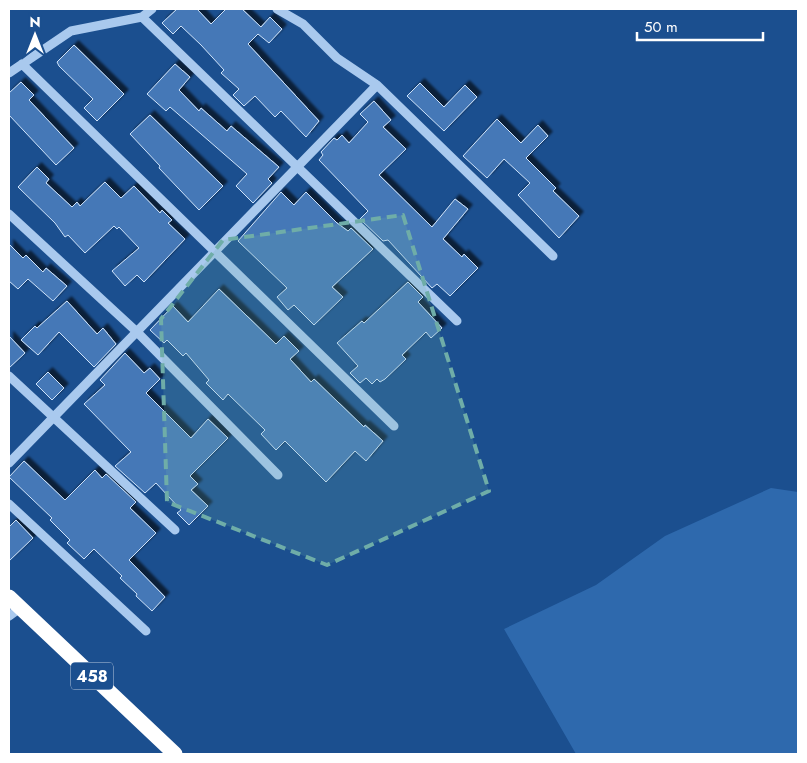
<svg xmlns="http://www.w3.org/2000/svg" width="807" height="763" viewBox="0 0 807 763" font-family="Jost,sans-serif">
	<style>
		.green { fill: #2e69ad }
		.building { fill: #4478b7; stroke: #cfe3fa; filter: url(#shadow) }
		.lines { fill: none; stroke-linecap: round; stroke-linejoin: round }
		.minor { stroke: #a9c9ee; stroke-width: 9 }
		.highway { stroke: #fff; stroke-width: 15 }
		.marked { fill: #6fada8; fill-opacity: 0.2; stroke: #6fada8; stroke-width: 4; stroke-dasharray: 10 6; stroke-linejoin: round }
		.labels { text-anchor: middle; stroke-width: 5; stroke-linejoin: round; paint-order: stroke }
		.shield { fill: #1b4f8f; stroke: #bbcadd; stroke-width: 1 }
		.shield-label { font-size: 16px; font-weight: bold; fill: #fff }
	</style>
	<defs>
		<filter id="shadow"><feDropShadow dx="4.5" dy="-4.5" stdDeviation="1" flood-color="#0009"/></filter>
	</defs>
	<rect width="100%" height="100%" fill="#1b4f8f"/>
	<path class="green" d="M771,488L798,492V754H576L504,629L596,585L665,536Z"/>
	<path class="building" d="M177,9H197L211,24L226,9H242L261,27L270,17L282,29L269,43L258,34L248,44L319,121L306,137L281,111L275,117L255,96L244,106L233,95L239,89L221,73L224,70L201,45L181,26L173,34L162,23Z
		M74,45L124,94L97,121L84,108L93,99L59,66L57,62Z
		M175,64L190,77L179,90L199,111L201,108L227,131L231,126L279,167L268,179L272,183L253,203L236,186L247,174L170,107L166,111L147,94Z
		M21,82L34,95L29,100L74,148L56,165L9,115V93Z
		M420,83L444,107L465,85L477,97L444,131L407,96Z
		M374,101L391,120L383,127L406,149L379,175L432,227L455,199L468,209L443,239L462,257L464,254L478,268L450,296L437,284L432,288L388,240L383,241L360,219L368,211L319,160L323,155L321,152L334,138L337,140L342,135L349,143L368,122L360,114Z
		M150,115L223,186L199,210L159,168L160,166L130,134Z
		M497,119L521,143L538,125L548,136L526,158L556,188L553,191L579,216L559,238L518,195L530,183L504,159L487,178L463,156Z
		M37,167L49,179L46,183L72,207L77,202L80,206L105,182L121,198L134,186L160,213L162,210L172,220L168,223L185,239L144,282L137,275L125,286L112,271L139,248L119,227L117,229L114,226L85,253L68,235L65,237L55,223L18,187Z
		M281,192L294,205L306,192L337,223L348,231L351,228L373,249L332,287L343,297L314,325L294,305L288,310L277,297L287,288L238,241Z
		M9,244L23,258L26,255L43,272L46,268L67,286L53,301L28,279L18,289L9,281Z
		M408,282L423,297L418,302L442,328L431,338L426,332L402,355L406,359L385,379L380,382L377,379L372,384L366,378L360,383L350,373L358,366L337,343L362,321L364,323Z
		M219,289L276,344L284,336L299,351L290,359L311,382L314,379L364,427L365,425L383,441L366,461L355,451L326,482L285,441L276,450L261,434L265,430L228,394L223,400L206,383L209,380L186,353L183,356L167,340L164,343L150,330L173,306L188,322Z
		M67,301L97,334L103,328L116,344L94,367L59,332L38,355L21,340L35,326L37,328Z
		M9,336L25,353L9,368Z
		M125,353L144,373L150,368L160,379L146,393L191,438L208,419L228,438L190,476L198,484L191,490L208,506L189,525L177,513L181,510L156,483L145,493L115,466L131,452L84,404L105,385L100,380Z
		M48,372L64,388L52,400L36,384Z
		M24,461L65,500L95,470L102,478L106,474L136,502L130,508L156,533L129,560L165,597L152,611L136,596L137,594L120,578L122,576L94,549L84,559L67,543L70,540L50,520L52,518L9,477Z
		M16,520L33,538L9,561V527Z"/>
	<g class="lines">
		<path class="minor" d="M277,9L303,24L337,58L377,85L553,256
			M142,17L457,321
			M22,64L394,426
			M9,73L71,31L142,17L152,9
			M9,214L137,332L278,475
			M9,376L175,530
			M9,463L377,85
			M9,504L146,631
			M9,616L20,608"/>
		<path class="highway" d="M9,597L175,754"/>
	</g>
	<path class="marked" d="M403,215L489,491L327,565L167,502L161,319L223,240Z"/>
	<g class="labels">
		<rect class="shield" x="71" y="662.5" width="42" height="27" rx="4"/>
		<g class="shield-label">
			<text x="92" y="682">458</text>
		</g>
	</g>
	<rect width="807" height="763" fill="none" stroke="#ffffff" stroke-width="20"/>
	<g transform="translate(35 35)" stroke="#1b4f8f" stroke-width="4" paint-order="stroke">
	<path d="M0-4L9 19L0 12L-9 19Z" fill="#ffffff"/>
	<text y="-8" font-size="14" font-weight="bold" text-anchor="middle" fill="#ffffff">N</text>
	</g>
	<path d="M637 32v8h126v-8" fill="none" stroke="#ffffff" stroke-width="2.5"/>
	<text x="644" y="32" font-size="15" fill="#ffffff" stroke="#1b4f8f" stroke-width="4" paint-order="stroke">50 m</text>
</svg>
